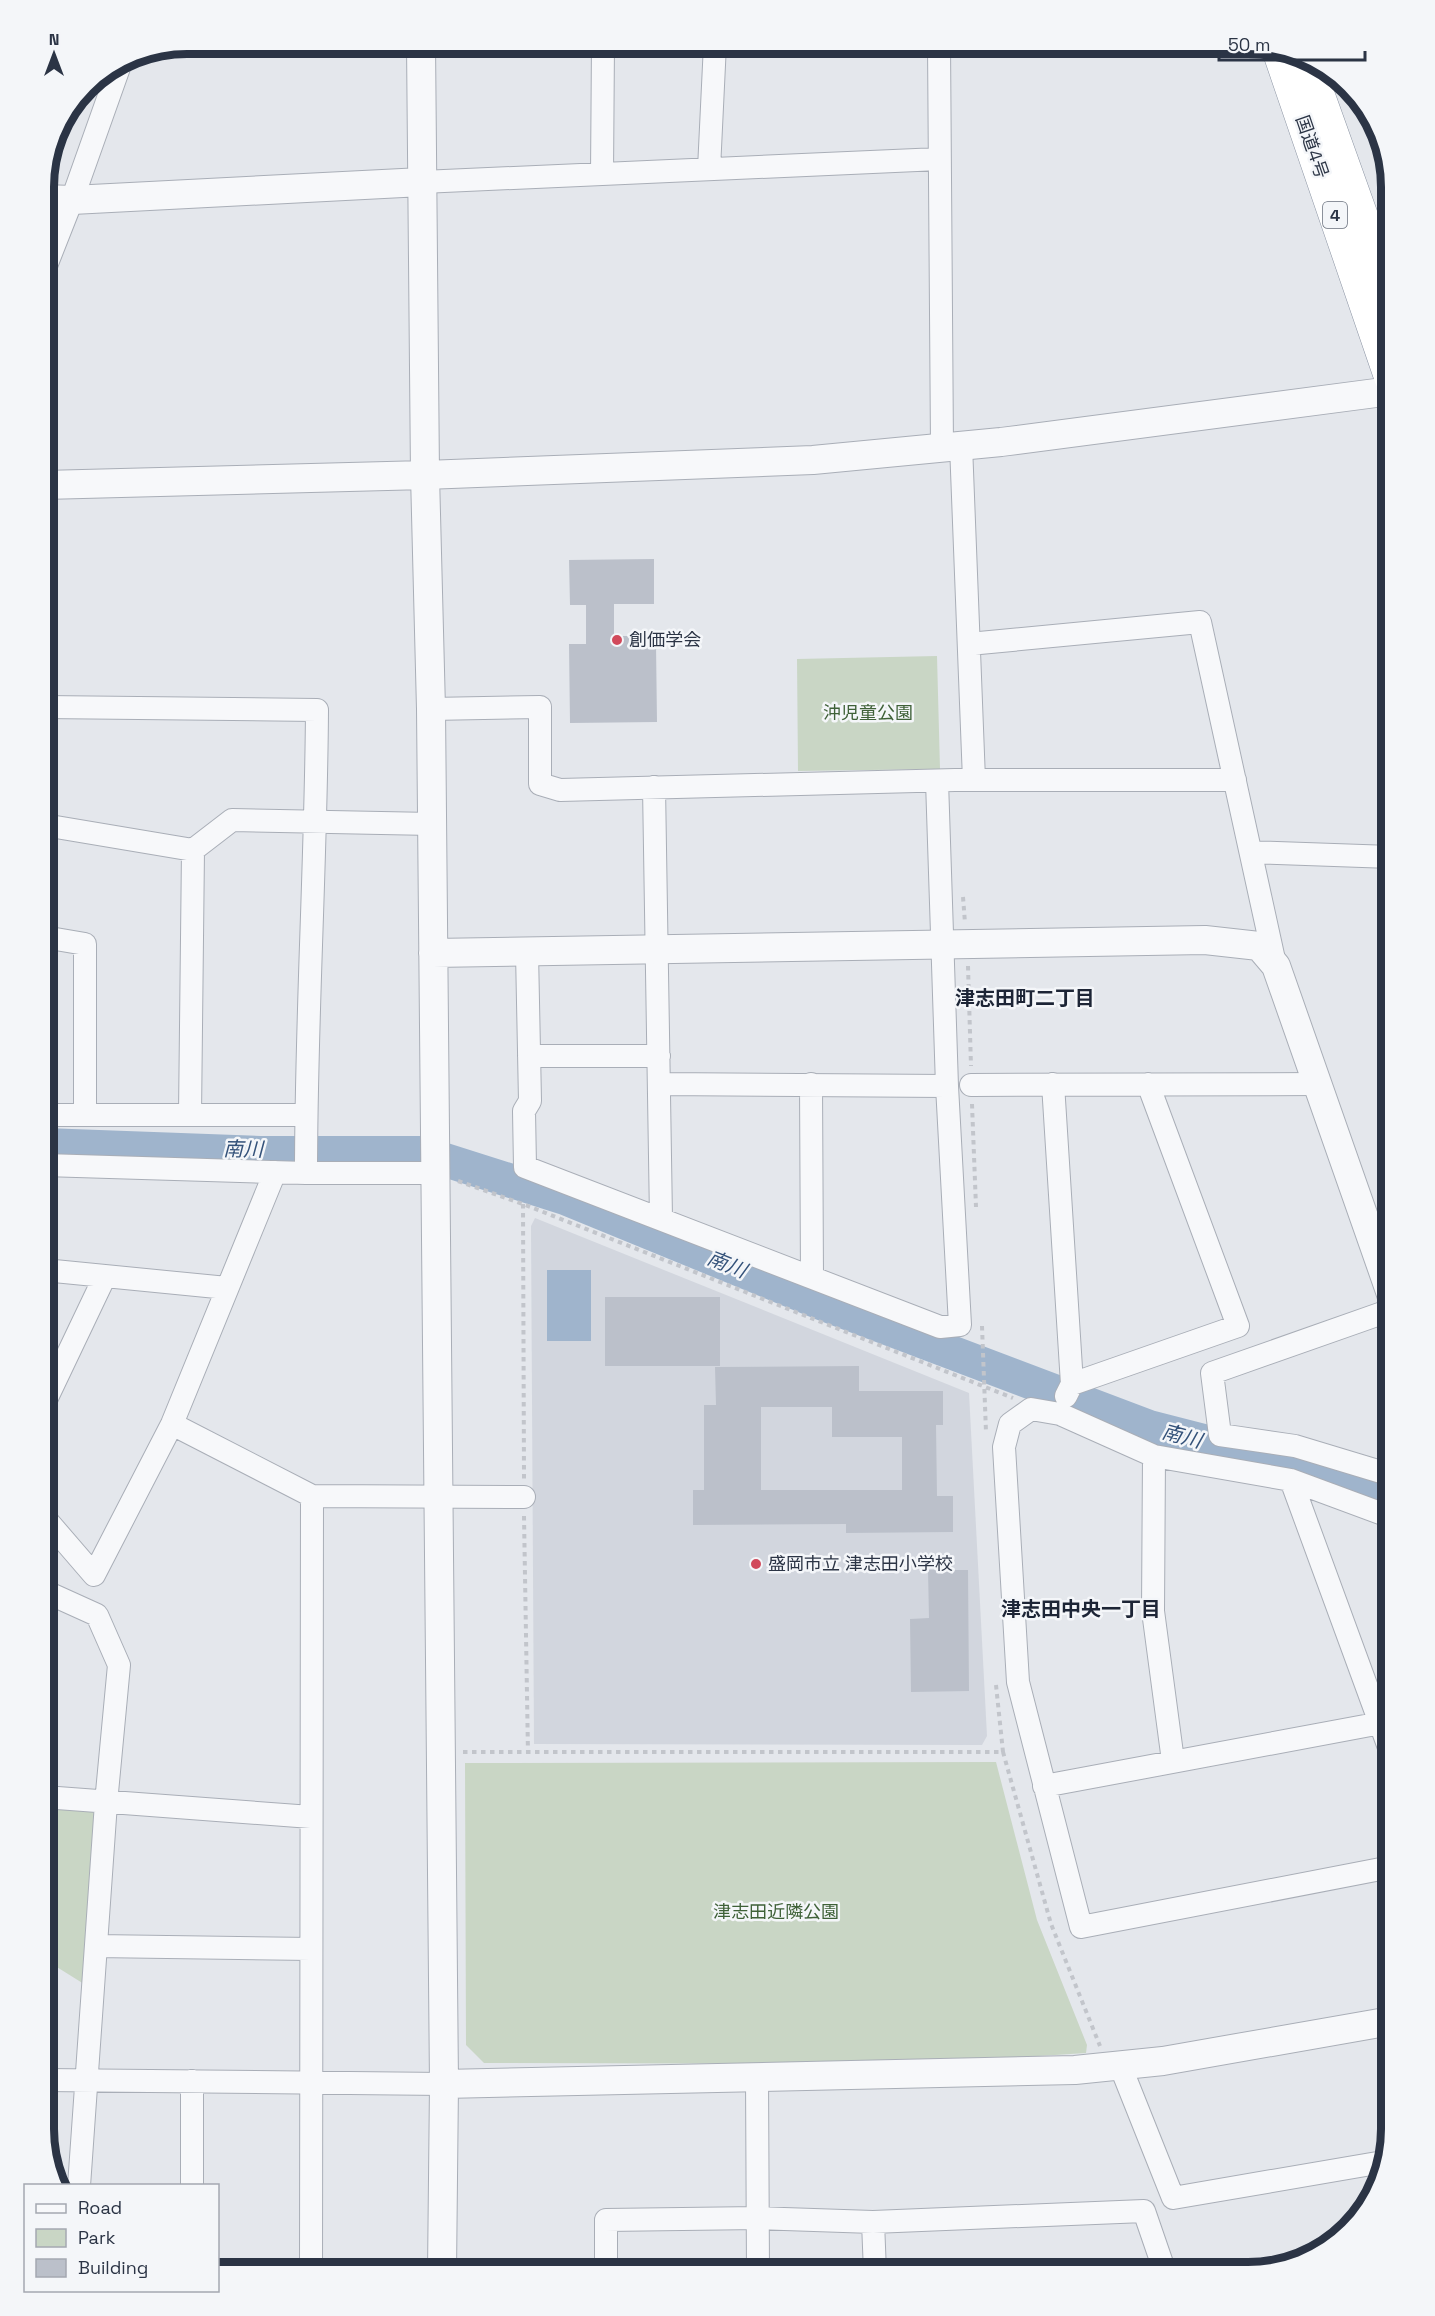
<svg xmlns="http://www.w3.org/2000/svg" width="1435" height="2316" viewBox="0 0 1435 2316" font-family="'Space Grotesk','Noto Sans JP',sans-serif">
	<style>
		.built { fill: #d2d6de }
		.green { fill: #c9d6c5 }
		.water { fill: #9fb4cc }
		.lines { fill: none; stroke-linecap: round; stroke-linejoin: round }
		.river { stroke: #9fb4cc; stroke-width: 34 }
		.building { fill: #bbc0ca; fill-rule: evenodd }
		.minor-casing { stroke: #a9aeb7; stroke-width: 24 }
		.tertiary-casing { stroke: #a9aeb7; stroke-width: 30 }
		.trunk-casing { stroke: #8b94a3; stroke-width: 34 }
		.path { stroke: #c2c5cb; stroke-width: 4; stroke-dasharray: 4.5 4.5; stroke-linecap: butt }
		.minor { stroke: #f7f8fa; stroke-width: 22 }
		.tertiary { stroke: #f7f8fa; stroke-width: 28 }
		.trunk { stroke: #fff; stroke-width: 33 }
		.poi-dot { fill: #d1495b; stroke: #f4f6f9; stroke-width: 2 }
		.labels { text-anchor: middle; stroke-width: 5; stroke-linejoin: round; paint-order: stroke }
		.shield { fill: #f4f6f9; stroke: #676e7b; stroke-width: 1.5 }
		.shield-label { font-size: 16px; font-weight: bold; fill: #2b3445 }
		.street-label { font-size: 18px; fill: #2b3445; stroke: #f4f6f9 }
		.poi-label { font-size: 18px; fill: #2b3445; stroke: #f4f6f9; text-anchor: start }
		.park-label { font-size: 18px; fill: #3f6138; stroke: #f4f6f9 }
		.neighbourhood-label { font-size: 20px; font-weight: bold; fill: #1d2536; stroke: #f4f6f9 }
		.water-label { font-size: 20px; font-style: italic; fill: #34527a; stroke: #f4f6f9 }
		.rim { fill: none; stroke: #2b3445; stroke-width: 8 }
	</style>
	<rect width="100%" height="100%" fill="#e4e7ec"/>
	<path class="built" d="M535,1218L969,1393L987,1736L982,1745L534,1744L531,1226Z"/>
	<path class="green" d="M937,656L940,769L798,771L797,659Z
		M996,1762L1037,1920L1087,2045L1086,2053C886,2067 684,2063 484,2063L466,2045L465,1763Z
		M44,1808L93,1811L98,1817L84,1984L44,1959V1949L52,1932L44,1926Z"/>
	<path class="water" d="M547,1270H591V1341H547Z"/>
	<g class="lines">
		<path class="river" d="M44,1145L260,1153H423L565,1198L821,1303L1149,1427L1321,1471L1391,1493"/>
	</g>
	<path class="building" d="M654,559V604H614V636H631V644H656L657,722L570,723L569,644H586V605H570L569,560Z
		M605,1297H720V1366H605Z
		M859,1366V1391H943V1425H936L937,1496H953V1532L846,1533V1524L693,1525V1490H704V1405H716L715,1367ZM761,1407H832V1437H902V1490H761Z
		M928,1570H968L969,1691L911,1692L910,1619L929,1618Z"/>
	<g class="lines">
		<defs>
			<path id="minor" d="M939,44L942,447
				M709,169L715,44
				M602,174L603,44
				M422,182L939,159
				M44,271L72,200L121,62
				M961,445L974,780
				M969,644L1200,622L1275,964
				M44,707L317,710C316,864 306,1018 306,1173
				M431,709L540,707V784L560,790L955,780H1235
				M654,787L661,1218
				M44,825L193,850L232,820L432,824
				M1251,852L1391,857
				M44,937L85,944V1115
				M527,952L530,1101L524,1111L525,1167L940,1327L960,1325L947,1086L937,781
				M529,1056H659
				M660,1084L947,1086
				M811,1084L812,1276
				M1053,1084L1072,1384L1066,1396
				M971,1085L1318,1084
				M44,1115H306
				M190,1115L193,850
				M44,1165L306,1173H435
				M44,1270L227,1288
				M1072,1384L1238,1326L1148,1084
				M44,1404L105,1276
				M172,1424L312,1496L524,1497
				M1154,1456L1153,1611L1173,1761
				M1391,1475L1295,1446L1220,1435L1212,1373L1391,1310
				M1291,1480L1391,1753
				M44,1517L94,1575L172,1424L275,1172
				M44,1591L97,1615L119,1665L106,1803L79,2186
				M1044,1786L1381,1723
				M44,1797L311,1817
				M1391,1867L1081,1927L1018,1682L1004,1447L1010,1424L1031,1409L1060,1414L1154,1456L1291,1480L1391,1517
				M96,1946L311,1949
				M1120,2065L1173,2198L1383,2162
				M757,2077L758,2272
				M44,2080L444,2084
				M192,2081V2186
				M873,2222L875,2272
				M311,2272L312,1496
				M606,2272V2220L758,2218L873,2222L1144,2211L1165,2272"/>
			<path id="tertiary" d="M421,44L425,475L431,709L444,2084L442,2272
				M44,199L72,200L422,182
				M44,485L425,475L813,460L1001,442L1391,391
				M433,953L1205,940L1259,946L1276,966L1391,1294
				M444,2084L1075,2070L1163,2061L1391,2021"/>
			<path id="trunk" d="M1279,51L1391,378
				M1306,61L1391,299"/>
		</defs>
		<use href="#minor" class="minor-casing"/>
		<use href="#tertiary" class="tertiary-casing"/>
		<use href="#trunk" class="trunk-casing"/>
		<path class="path" d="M963,897L965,923
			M968,966L971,1066
			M972,1104L976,1207
			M458,1181L523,1204L1013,1398
			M523,1204L524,1479
			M982,1326L986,1432
			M524,1516L528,1754
			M996,1685L1003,1752
			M463,1752H1003L1051,1924L1100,2046"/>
		<use href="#minor" class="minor"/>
		<use href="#tertiary" class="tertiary"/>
		<use href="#trunk" class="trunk"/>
	</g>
	<g class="poi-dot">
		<circle cx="617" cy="640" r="6"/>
		<circle cx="756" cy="1564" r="6"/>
	</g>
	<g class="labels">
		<rect class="shield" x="1323" y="202" width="24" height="26" rx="4.5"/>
		<g class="shield-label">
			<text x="1335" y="221">4</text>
		</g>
		<g class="street-label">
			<text transform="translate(1312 147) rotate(71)" y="6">国道4号</text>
		</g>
		<g class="poi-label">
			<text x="629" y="646">創価学会</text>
			<text x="768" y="1570">盛岡市立 津志田小学校</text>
		</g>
		<g class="park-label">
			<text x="868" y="719">沖児童公園</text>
			<text x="776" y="1918">津志田近隣公園</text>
		</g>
		<g class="neighbourhood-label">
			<text x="1025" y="1005">津志田町二丁目</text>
			<text x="1081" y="1616">津志田中央一丁目</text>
		</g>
		<g class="water-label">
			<text transform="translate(243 1149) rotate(1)" y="7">南川</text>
			<text transform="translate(727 1264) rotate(22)" y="7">南川</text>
			<text transform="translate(1182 1436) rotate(15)" y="7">南川</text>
		</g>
	</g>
	<path d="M0 0H1435V2316H0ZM187 54H1248A133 133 0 0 1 1381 187V2129A133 133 0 0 1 1248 2262H187A133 133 0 0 1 54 2129V187A133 133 0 0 1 187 54Z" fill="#f4f6f9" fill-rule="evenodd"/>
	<path class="rim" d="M187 54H1248A133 133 0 0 1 1381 187V2129A133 133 0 0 1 1248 2262H187A133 133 0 0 1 54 2129V187A133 133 0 0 1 187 54Z"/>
	<rect x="24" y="2184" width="195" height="108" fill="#f4f6f9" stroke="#a4a8b1" stroke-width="1.5"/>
	<rect x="36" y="2204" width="30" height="9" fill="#f7f8fa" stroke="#a4a8b1" stroke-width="1.5"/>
	<text x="78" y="2214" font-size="18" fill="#2b3445">Road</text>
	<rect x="36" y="2229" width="30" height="18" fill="#c9d6c5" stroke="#a4a8b1" stroke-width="1.5"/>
	<text x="78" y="2244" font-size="18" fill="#2b3445">Park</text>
	<rect x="36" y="2259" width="30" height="18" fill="#bbc0ca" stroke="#a4a8b1" stroke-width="1.5"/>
	<text x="78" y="2274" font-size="18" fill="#2b3445">Building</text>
	<g transform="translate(54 54)" stroke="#f4f6f9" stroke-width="4.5" paint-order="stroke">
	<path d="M0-4.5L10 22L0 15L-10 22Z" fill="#2b3445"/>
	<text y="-9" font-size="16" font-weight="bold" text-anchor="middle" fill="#2b3445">N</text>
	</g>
	<path d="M1219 51v9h146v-9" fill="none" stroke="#2b3445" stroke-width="3"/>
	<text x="1228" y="51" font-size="18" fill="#2b3445" stroke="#f4f6f9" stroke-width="4.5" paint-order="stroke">50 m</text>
</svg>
